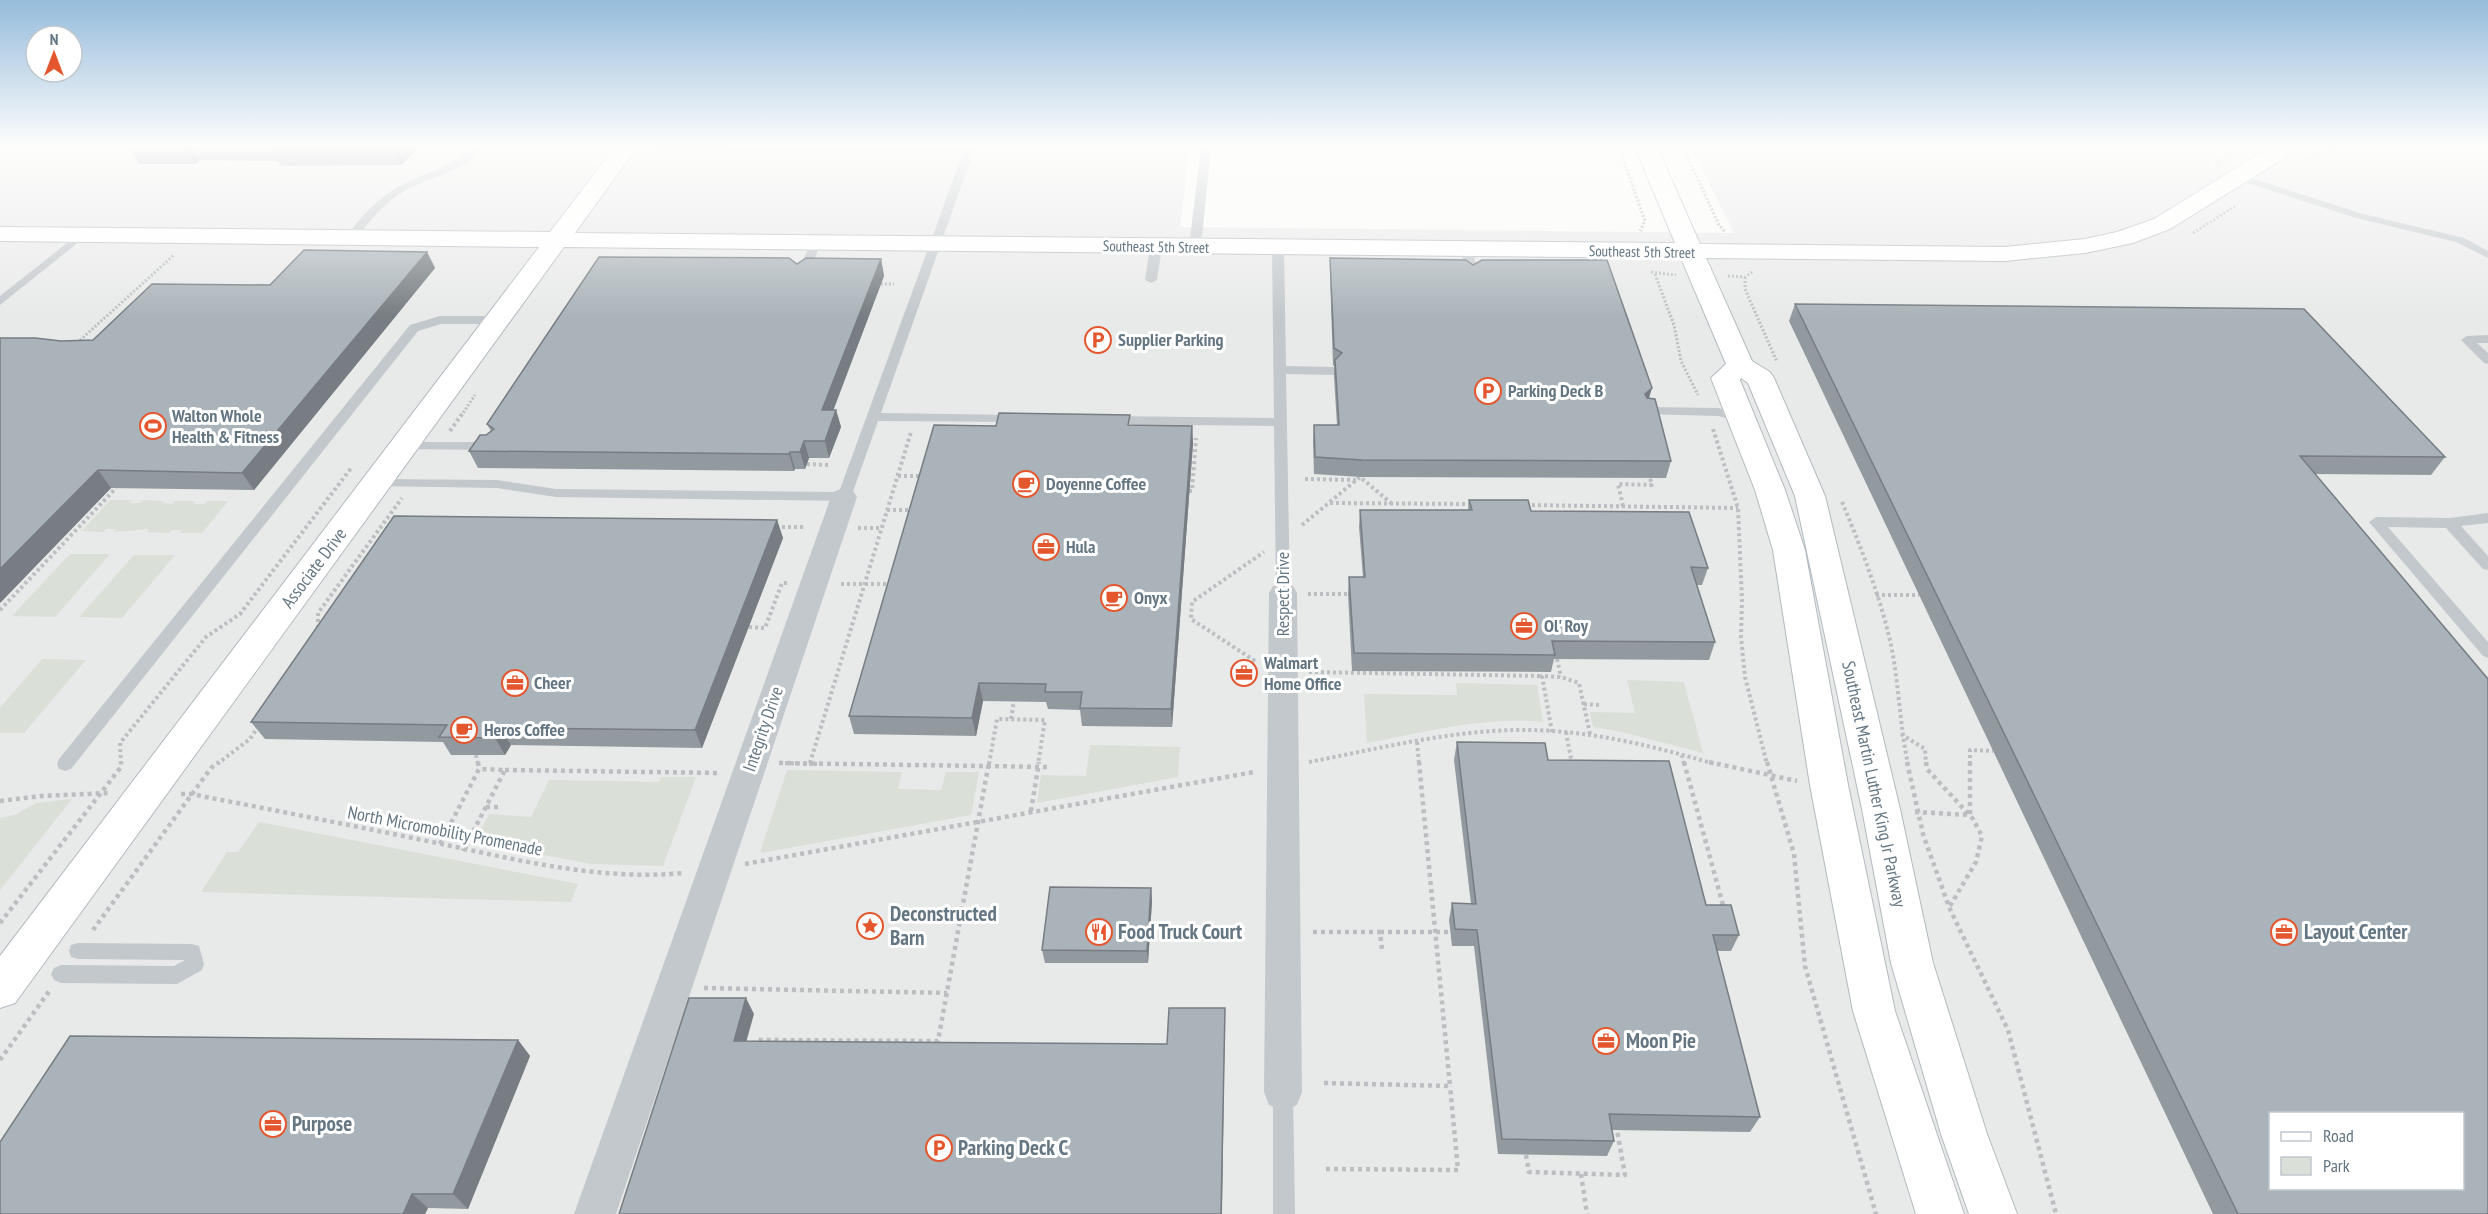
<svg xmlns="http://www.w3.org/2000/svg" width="2488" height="1214" viewBox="0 0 2488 1214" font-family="'PT Sans Narrow',sans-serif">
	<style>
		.built { fill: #e8e9e9; fill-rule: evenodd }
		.green { fill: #dadfd7 }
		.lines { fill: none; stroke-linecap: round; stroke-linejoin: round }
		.secondary-casing { stroke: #b3babf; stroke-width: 2 }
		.path-far2 { stroke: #bbbfc2; stroke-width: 3; stroke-dasharray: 2 2; stroke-linecap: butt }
		.path-far1 { stroke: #bbbfc2; stroke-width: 4; stroke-dasharray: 3 3; stroke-linecap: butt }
		.path { stroke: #bbbfc2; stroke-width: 4.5; stroke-dasharray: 4 4; stroke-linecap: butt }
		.lane { fill: #c3c8cc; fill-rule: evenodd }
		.street { fill: #c3c8cc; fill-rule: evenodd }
		.secondary { fill: #fff; fill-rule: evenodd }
		.wall { fill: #929a9f }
		.shaded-wall { fill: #777d82 }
		.building { fill: #aab3b9; stroke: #777d82; stroke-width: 1.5; fill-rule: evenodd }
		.labels { text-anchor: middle; stroke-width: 6; stroke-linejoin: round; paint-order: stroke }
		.far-street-label { font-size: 15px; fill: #657683; stroke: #fff }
		.poi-label { font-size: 18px; font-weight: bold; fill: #657683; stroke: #fff; text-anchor: start }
		.street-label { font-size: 18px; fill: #657683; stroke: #fff }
		.near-poi-label { font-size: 21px; font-weight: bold; fill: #657683; stroke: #fff; text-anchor: start }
	</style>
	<rect width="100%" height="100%" fill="#fafaf8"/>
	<path class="built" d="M0,147H1190L1180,227L1734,233L1691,147H2488V1214H0ZM2270,1114H2462V1188H2270Z"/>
	<path class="green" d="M110,500H132L130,503H140L142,500L164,501L162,503L172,504L174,501H195L194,504H204L207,501H228L202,533H180L182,530H171L169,533L147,532L148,529L114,532L116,529H106L103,532L82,531Z
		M70,554H110L55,617L12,616Z
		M134,555H175L122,618L79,617Z
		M42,659L86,660L24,733H0V708Z
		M1627,680L1684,682L1703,753L1622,732L1593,727L1590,712L1635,713Z
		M1456,683L1537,685L1543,722C1485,716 1424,732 1367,743L1364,694L1457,695Z
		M1090,745L1180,747L1178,777L1037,803L1041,775L1086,776Z
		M787,770L902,772L898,789L941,790L946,772H979L971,815L760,853Z
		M661,777H696L663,866L592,864L475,842L489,814L531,817L549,780L659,782Z
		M72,799L0,890V818L17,814L36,803Z
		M259,822L578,884L571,902L201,892L227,852H238Z"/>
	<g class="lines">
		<defs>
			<path id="secondary" d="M615,147H637L575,233L1675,243L1635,147H1657L1700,244L2005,247L2085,239L2117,232L2154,219L2270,147H2297L2294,152L2170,229L2133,243L2085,253L2005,261L1706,258L1752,361L1770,372L1774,378L1825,496L1900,809L1933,963L1987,1134L2017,1214H1969L1941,1134L1891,963L1862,809L1795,496L1748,383L1741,378L1740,380L1785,490L1805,550L1848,785L1895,1011L1964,1214H1916L1853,1011L1810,785L1773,550L1755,490L1711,378L1726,364L1681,258L564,247L15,1003L0,1008V956L539,247L0,241V227L550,232Z"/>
		</defs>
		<use href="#secondary" class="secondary-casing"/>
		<path class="path-far2" d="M1619,147L1645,221L1640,231
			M1683,147L1719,225L1725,232
			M2305,159L2338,147
			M2215,164L2239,147
			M2193,233L2237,205
			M1651,272L1676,275
			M1655,274L1674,325L1681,361L1698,395
			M1728,276L1745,277L1752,272
			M1745,277V289L1777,362
			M881,284H894
			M77,343L174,255
			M461,416L475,395"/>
		<path class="path-far1" d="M1713,429L1738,508L1742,601L1741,637L1745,677L1767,764
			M450,431L462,414
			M807,464L829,465
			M898,476H924
			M1305,479L1357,480
			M1189,491H1192L1196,438
			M1842,502C1860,545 1878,591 1889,636C1899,678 1899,722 1908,764
			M1330,503L1473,504
			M1526,505L1738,508
			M1623,506L1618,484L1652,485L1650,478
			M887,510H913
			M1302,525L1360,477L1391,503
			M776,527H805
			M858,528H881
			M841,584H891
			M1308,594H1348
			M1876,595H1919
			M0,610L116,488
			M749,627L765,628L782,583H789
			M318,628V613L402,498
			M1557,659L1561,677
			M1255,661L1191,619L1192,602L1264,552
			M1309,672L1542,676
			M1584,704L1599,705
			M1011,719L1014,701
			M1552,732L1542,676L1561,677L1579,683L1590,734
			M1566,732L1572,764
			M1901,734L1925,749L1926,764
			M1417,742L1419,764
			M476,755L478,764
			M1682,755L1684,764
			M1309,762C1377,749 1447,731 1517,730C1585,729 1649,745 1715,764
			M779,763L817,764
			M810,763L911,432
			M121,764L120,743L206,637L240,614L352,467
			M217,764L250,739L259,725
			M989,764L997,719L1045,720L1038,764
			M1970,764V750L1993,751"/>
		<path class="path" d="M478,762L479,769
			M1684,762L1724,909
			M1709,762L1797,781
			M1767,762L1794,854L1805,966L1876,1214
			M1907,762L1923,834L1949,907L2008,1030L2056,1214
			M1926,762L1927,769L1973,819L1982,836L1976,862L1950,906
			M779,763L1051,767
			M505,770L720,773
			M181,794H191C273,810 355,826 437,843C518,860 600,881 684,873
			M0,801L41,796L108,793
			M486,807H499
			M1031,811L1039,762
			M1915,812L1970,815V762
			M440,844L479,769L505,770L463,851
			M745,864L1254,772
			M0,923L121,767V762
			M93,930L211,768L219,762
			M1313,932H1380L1382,949
			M1380,932H1450
			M704,988L947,993
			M754,1045L756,1040L938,1041L989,762
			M0,1060L50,990
			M1324,1083L1450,1086L1419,762
			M1526,1155L1529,1172L1625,1175L1617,1130
			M1326,1169L1458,1170L1450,1086
			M1581,1174L1587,1214"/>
		<path class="lane" d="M473,147H484C461,175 427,176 398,195C381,206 368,224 355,239H347L346,237C360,218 378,197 400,186C425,172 452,168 473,147Z
			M647,147L973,148L974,150L881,413L1016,415L1022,419L1021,422L878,421L851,497L844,501L556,497L497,488L372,486L370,483L377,479L497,480L556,489L839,492L963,153L652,150Z
			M1201,147H1211L1201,247L1195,250L1189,247Z
			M2236,173L2363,214L2464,238L2488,251V258L2456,242L2356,218L2232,178L2231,176Z
			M81,232L85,233V237L0,305V296Z
			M816,240L821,243L808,275L802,278L798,277L796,275L811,243Z
			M1156,244L1162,247L1157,280L1151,283L1145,280L1150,247Z
			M1278,245L1284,248L1286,366L1333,367L1339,371L1333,375L1286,374L1290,593L1283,598L1276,593L1274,426L1109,424L1103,420L1109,416L1274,418L1272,248Z
			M1467,247L1473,250L1478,277L1472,280L1466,277L1461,250Z
			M440,316H497L503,320L497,324H441L418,331L71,769L65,771L59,769L57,764L59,759L410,325Z
			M2488,335V343H2477L2488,353V364L2484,363L2461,340L2467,336Z
			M1649,407L1718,408L1746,414L1747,417L1741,421L1718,416L1644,414L1643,411Z
			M404,442H491L498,446L491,450L399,449L397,446L399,443Z
			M2488,513V523L2461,526L2488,556V570L2483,569L2446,528L2388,527L2488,642V658L2483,656L2369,522L2376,517L2450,518Z
			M78,943L192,944L199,946L204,964L202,970L177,984L61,983L54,980L51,974L54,968L61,965L174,966L185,960L78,959L71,957L69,951L71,945Z
			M1283,1082L1290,1085L1293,1092L1295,1214H1273V1092L1276,1085Z"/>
		<path class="street" d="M844,488L853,491L857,497L616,1214H574L831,497L835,491Z
			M1283,583L1293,586L1297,593L1302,1092L1297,1105L1283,1111L1269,1105L1264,1092L1269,593L1273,586Z"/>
		<use href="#secondary" class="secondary"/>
	</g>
	<path class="wall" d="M131,147H419L401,165L281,166L278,161L200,160L195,164H139L129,148Z
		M427,252L435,268L254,490L111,488L0,603L61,341L93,340L270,285Z
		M1330,258L1649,399L1671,461L1666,478L1360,477L1314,474L1313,442L1314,425H1337L1334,377V366L1333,365L1330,274Z
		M881,259L884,276L833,410H836L841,427L829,458H809L805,469H795L794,471L478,468L469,451L486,435L491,431L487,424L797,264Z
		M1795,304L2445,457L2431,475L2315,474L2488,1214H2213L1789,321Z
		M1130,425L1192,426L1193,443L1172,727L1082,726L1080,710L1048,709L1046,702L983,701L976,736L854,734L849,716L996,426Z
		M1469,500L1531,511L1708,568L1702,585H1696L1715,642L1709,660L1554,659L1551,672L1352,671L1348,594L1349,577H1363L1359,527L1360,510H1468Z
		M777,520L783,538L702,748L511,745L505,755H451L443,742L265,739L251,722Z
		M1457,742L1548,760L1739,935L1731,951H1717L1760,1117L1750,1132L1612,1130L1614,1141L1607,1156L1498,1154L1474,946H1452L1449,920L1452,903L1471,904L1454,760Z
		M1151,888L1152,901L1148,963H1045L1042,950Z
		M518,1040L530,1056L468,1209L428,1208L425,1214H0Z"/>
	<path class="shaded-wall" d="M188,147H192L200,160L195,164L186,148Z
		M396,147H419L401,165L394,150Z
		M427,252L435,268L254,490L242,473Z
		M881,259L884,276L827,427L822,410Z
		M1652,388L1647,405L1645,394Z
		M836,410L841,427L829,458L825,441Z
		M1192,426L1193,443L1172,727L1171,709Z
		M804,441L809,458L805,469L800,452Z
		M790,452L795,469L794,471L789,454Z
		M98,470L111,488L0,603V569Z
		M777,520L783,538L702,748L695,730Z
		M979,683L983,701L976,736L972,718Z
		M500,728L511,745L505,755L495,738Z
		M1151,888L1152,901L1148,963L1147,951Z
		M746,998L754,1014L742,1057L734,1041Z
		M1225,1008L1222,1214H1221Z
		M518,1040L530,1056L468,1209L453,1194Z
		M412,1194L428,1208L425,1214H403Z"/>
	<path class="building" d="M131,147H188L186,148H129Z
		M277,147H396L394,150H273Z
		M304,250L427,252L242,473L98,470L0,569V338H35L61,341L93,340L152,284L270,285Z
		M599,257L789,258L797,264L806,258L881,259L822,410H836L825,441H804L800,452H790L789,454L469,451L480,435H486L494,429L487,424Z
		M1330,258L1466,260L1473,265L1482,260H1607L1652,388L1645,394L1647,398L1655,399L1671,461L1362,460L1315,457L1314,425H1339L1335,360L1342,353L1334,348Z
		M1795,304L2304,309L2445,457L2300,456L2488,679V1214H2238ZM2271,1113H2463V1188H2271Z
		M999,413L1130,415L1128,425L1192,426L1171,709L1080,708L1082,692H1045L1046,684L979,683L972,718L849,716L934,425L996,426Z
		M1469,500H1528L1531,511L1689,512L1708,568L1691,567L1715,642L1552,641L1555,655L1354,653L1349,577H1365L1360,510H1472Z
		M394,516L777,520L695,730L500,728L495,738L439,737L447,725L251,722Z
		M1457,742L1545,743L1548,760L1669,761L1706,905H1731L1739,935H1713L1760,1117L1609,1114L1614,1141L1502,1139L1477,930L1455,929L1452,903L1476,904Z
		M1050,887L1151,888L1147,951L1042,950Z
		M689,998H746L734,1041L1167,1044L1169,1008H1225L1221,1214H619Z
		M70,1036L518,1040L453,1194H412L403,1214H0V1142Z"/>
	<linearGradient id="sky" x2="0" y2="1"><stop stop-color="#96bcdc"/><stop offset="0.46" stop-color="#fdfdfc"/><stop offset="1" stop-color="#fdfdfc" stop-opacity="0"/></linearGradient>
	<rect width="2488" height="317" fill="url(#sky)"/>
	<defs>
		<symbol id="parking-ring" viewBox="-11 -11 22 22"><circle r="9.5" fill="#fff" stroke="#e4572e" stroke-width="1.5"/><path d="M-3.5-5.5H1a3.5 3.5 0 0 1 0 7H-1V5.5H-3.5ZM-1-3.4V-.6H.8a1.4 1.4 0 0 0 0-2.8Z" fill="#e4572e"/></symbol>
		<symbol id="stadium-ring" viewBox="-11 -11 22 22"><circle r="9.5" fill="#fff" stroke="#e4572e" stroke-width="1.5"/><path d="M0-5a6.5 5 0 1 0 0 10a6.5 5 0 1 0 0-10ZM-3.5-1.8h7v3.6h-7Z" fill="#e4572e"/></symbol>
		<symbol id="cafe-ring" viewBox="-11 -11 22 22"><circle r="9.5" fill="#fff" stroke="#e4572e" stroke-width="1.5"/><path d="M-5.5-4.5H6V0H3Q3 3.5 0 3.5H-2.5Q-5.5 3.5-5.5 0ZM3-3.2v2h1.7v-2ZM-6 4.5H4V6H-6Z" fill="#e4572e"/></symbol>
		<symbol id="office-ring" viewBox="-11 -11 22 22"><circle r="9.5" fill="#fff" stroke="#e4572e" stroke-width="1.5"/><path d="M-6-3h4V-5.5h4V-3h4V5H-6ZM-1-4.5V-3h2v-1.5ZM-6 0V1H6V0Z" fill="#e4572e"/></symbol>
		<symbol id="sight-ring" viewBox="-11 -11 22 22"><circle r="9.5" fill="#fff" stroke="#e4572e" stroke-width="1.5"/><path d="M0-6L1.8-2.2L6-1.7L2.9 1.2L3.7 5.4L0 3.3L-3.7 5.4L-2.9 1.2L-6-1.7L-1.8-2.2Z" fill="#e4572e"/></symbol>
		<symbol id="restaurant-ring" viewBox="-11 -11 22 22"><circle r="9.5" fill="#fff" stroke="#e4572e" stroke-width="1.5"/><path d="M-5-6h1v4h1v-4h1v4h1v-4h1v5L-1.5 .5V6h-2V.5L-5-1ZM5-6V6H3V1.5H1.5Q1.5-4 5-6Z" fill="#e4572e"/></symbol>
	</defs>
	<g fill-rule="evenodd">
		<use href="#parking-ring" x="1083" y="325" width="30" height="30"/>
		<use href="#parking-ring" x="1473" y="376" width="30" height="30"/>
		<use href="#stadium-ring" x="138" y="411" width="30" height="30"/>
		<use href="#cafe-ring" x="1011" y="469" width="30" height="30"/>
		<use href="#office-ring" x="1031" y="532" width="30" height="30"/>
		<use href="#cafe-ring" x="1099" y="583" width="30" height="30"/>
		<use href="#office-ring" x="1509" y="611" width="30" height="30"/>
		<use href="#office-ring" x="1229" y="658" width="30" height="30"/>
		<use href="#office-ring" x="500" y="668" width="30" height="30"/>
		<use href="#cafe-ring" x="449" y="715" width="30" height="30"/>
		<use href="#sight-ring" x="855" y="911" width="30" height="30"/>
		<use href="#restaurant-ring" x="1084" y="917" width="30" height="30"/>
		<use href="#office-ring" x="2269" y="917" width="30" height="30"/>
		<use href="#office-ring" x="1591" y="1026" width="30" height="30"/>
		<use href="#office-ring" x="258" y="1109" width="30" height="30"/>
		<use href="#parking-ring" x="924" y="1133" width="30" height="30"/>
	</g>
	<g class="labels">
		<g class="far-street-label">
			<text transform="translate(1156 247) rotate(1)" y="5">Southeast 5th Street</text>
			<text transform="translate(1642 252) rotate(1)" y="5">Southeast 5th Street</text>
		</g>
		<g class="poi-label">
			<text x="1118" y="346">Supplier Parking</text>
			<text x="1508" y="397">Parking Deck B</text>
			<text x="172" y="422">Walton Whole<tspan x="172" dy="21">Health &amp; Fitness</tspan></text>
			<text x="1046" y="490">Doyenne Coffee</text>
			<text x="1066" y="553">Hula</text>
			<text x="1134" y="604">Onyx</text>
			<text x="1544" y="632">Ol' Roy</text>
			<text x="1264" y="669">Walmart<tspan x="1264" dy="21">Home Office</tspan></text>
			<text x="534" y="689">Cheer</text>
			<text x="484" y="736">Heros Coffee</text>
		</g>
		<g class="street-label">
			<text transform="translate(314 568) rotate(-53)" y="6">Associate Drive</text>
			<text transform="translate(1283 594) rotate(-90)" y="6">Respect Drive</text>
			<text transform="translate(763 729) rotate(-71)" y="6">Integrity Drive</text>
			<text transform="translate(1874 784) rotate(78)" y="6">Southeast Martin Luther King Jr Parkway</text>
			<text transform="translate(445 831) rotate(11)" y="6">North Micromobility Promenade</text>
		</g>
		<g class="near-poi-label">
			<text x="890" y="921">Deconstructed<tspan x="890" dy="24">Barn</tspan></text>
			<text x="1118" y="939">Food Truck Court</text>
			<text x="2304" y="939">Layout Center</text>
			<text x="1626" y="1048">Moon Pie</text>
			<text x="292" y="1131">Purpose</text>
			<text x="958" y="1155">Parking Deck C</text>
		</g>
	</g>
	<rect x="2269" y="1112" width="195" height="78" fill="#ffffff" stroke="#c1c8cd" stroke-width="1.5"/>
	<rect x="2281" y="1132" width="30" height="9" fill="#ffffff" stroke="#c1c8cd" stroke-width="1.5"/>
	<text x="2323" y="1142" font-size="18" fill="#657683">Road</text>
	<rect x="2281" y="1157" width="30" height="18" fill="#dadfd7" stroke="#c1c8cd" stroke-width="1.5"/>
	<text x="2323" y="1172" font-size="18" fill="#657683">Park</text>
	<g transform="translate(54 54)"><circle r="28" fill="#ffffff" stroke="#c1c8cd" stroke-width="1.5"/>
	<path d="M0-4.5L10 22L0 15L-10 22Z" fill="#e4572e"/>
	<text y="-9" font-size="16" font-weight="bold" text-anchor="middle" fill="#657683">N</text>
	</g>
</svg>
